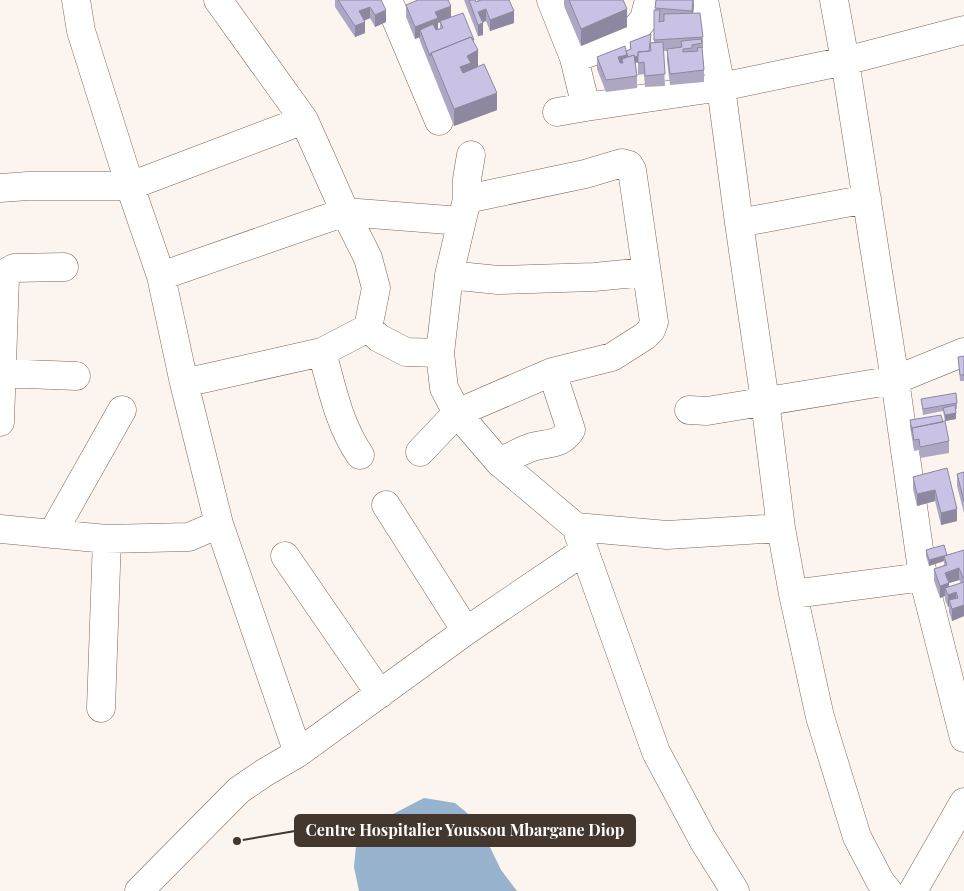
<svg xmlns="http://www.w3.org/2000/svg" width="964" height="891" viewBox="0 0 964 891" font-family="'Playfair Display',serif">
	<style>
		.water { fill: #97b3cd }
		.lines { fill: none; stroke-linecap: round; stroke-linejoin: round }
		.minor-casing { stroke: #816552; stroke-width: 29 }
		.minor { stroke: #fff; stroke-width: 28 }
		.wall { fill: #ada7c4; fill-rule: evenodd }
		.shaded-wall { fill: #8d88a0 }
		.building { fill: #c9c2e4; stroke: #8d88a0 }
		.leader { fill: none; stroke: #44372e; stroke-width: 2 }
		.callout-dot { fill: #44372e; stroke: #fbf4ef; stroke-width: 2 }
		.callout { fill: #44372e; stroke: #44372e; stroke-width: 2 }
		.callout-label { font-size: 16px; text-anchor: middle; font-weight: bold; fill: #fff }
	</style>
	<rect width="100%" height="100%" fill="#fbf4ef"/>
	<path class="water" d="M424,798L455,803L478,822L501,870L517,891H359L354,867L356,846L366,828Z"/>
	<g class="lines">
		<defs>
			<path id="minor" d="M218,0L304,120L345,212L368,258L376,288L368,328
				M388,0L439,121
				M551,0L574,58L586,107
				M704,0L721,87L739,223L765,401L781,528L793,594L820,717L857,837L880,881L888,891
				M834,0L845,61L895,380L923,577L964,738
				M574,58L620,42L632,33L644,19L649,0
				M557,112L586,107L721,87L845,61L964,30
				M471,155L467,179V199L449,275L440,353L444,388L457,413L499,462L576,527L667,535L781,528
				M0,188L28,186H130L304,120
				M739,223L867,199
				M449,275L498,280L594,277L646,272
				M161,276L345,212L461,221
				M322,352C332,388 339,425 360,455
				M1,373L76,376
				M184,383L322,352L368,328L379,338L406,352L440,353
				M689,410L707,411L895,380L964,352
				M0,422L5,277L7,272L14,268L64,267
				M420,452L457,413L552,372L612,357L645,336L651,330L654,322L632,170L629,165L622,163L585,174L467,199
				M499,462C510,457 521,451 532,447C549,442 560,446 571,430L552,372
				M386,505L466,631
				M219,524L298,753
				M0,529L107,539L189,537L219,524L184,383L161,276L130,186L81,31L76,0
				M578,533L656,752L703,840L735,891
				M52,534L122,410
				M285,556L380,694
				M793,594L923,577
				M101,708L107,539
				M139,891L239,790L264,773L298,753L466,631L584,551
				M913,891L964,802"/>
		</defs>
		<use href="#minor" class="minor-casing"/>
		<use href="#minor" class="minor"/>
	</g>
	<path class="wall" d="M335,0H381L386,22L375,27L370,18L364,21L365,33L355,37L335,7Z
		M464,0H475L476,2L478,1L477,0H509L514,23L490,31L486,21L482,22L483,35L478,36Z
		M564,0H623L627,27L581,46L564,6Z
		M656,0H694L693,13L703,37V48H702L704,70V82L670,85L667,60V51H663L665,86L645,87L644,74L638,75V62L635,63L637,76V88L606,92L597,69V57L626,53L630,49V42L651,40L649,51H650V43L654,42V10H655Z
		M406,5L451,17L474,43L478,67L497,110L454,126L420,41V37L415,39L406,17ZM440,22V28L438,29V23Z
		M964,356V381H960L958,357Z
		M921,399L957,403V409H955L956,419L945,421L943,411L923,415Z
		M910,420L943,422L949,441V453L920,458L919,450L914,451L910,426Z
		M947,468L957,521L941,525L935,501L917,506L913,489V477Z
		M964,472V513L957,486V474Z
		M926,550L947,555L964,550V616L952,621L949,612V606L948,607L945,600V596L940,598L934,581V569L944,565V561L929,566L926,556ZM959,580L961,583L949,587V583Z"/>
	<path class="shaded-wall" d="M693,0L694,6L692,23V11Z
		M451,6V18L438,23V30L422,36L420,30V37L415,39V27L435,12Z
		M370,7V18L359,23V11Z
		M486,9V21L478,24V12Z
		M627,9V27L581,46V29Z
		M386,10V22L375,27V15Z
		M514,11V23L490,31V20Z
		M365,22V33L355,37V26Z
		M483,23V35L478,36V25Z
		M478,50V67L460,84V67L467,56Z
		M627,55V67L622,59V68L618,69V57Z
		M638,56V62L629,65V59Z
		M497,93V110L454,126V109Z
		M956,413V419L945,421V415Z
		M935,490V501L917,506V494Z
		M957,509V521L941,525V513Z
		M947,555L944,556V561L929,566V560Z
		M959,568V580L949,583V595L945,588V596L940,598V586L945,573Z
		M956,592V604L949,600V606L948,607V595Z
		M964,605V616L952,621V609Z"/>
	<path class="building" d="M338,0H381L386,10L375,15L370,7L359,11L365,22L355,26Z
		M418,0H448L451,6L435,12L438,18L415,27L406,5Z
		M469,0H475L476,2L481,0H509L514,11L490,20L486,9L478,12L483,23L478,25Z
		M569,0H623L627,9L581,29Z
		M656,0H693L692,11L655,8Z
		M654,10H660L659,22L664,21V14L700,13L703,37L654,40Z
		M463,13L474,40H473L471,37L431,53L430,56L420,30L433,24L436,30L443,28L440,21Z
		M651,34L649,51L638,52V56L635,57L634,55L628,57L626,51L631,49L630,42Z
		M471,37L478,50L467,56L471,63L460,67L463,73L484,64L497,93L454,109L431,53Z
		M701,39L702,43L692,45V48L683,49V52L698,51L697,48L702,47L704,70L670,74L667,49L682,47L681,41Z
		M663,42L665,74L645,76L644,62L638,63V52L651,51L650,43Z
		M625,46L627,55L618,57L620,63H623L622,59L634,55L637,76L606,80L597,57Z
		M964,356V375H960L958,357Z
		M956,393L957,403L923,409L921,399Z
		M955,405L956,413L945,415L943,408Z
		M941,415L943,422L912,428V431L910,420Z
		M945,421L949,441L920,447L919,439L914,440L912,428Z
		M947,468L957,509L941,513L935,490L917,494L913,477Z
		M964,472V501L957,474Z
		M944,545L947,555L929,560L926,550Z
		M964,550V578H963L959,568L945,573L949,583L940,586L934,569L947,565L944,556Z
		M964,582V605L952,609L949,600L958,598L956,592L948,595L945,588Z"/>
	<path class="leader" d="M237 841L295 831"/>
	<circle class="callout-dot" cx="237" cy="841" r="5"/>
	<rect class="callout" x="295" y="815" width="340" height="31" rx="5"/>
	<g class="callout-label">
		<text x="465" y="836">Centre Hospitalier Youssou Mbargane Diop</text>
	</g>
</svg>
